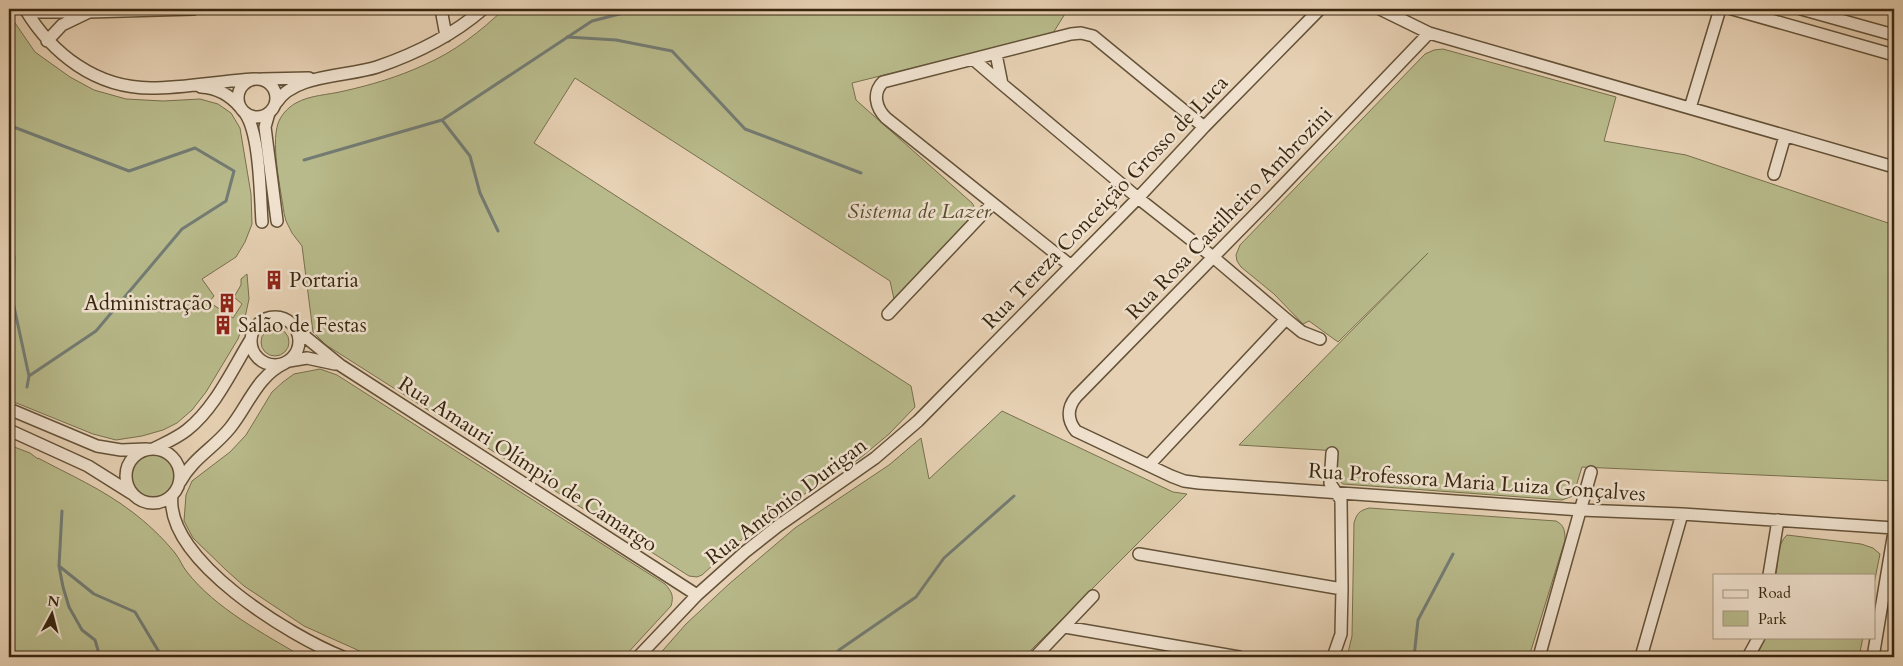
<svg xmlns="http://www.w3.org/2000/svg" width="1903" height="666" viewBox="0 0 1903 666" font-family="Cardo,serif">
	<style>
		.green { fill: #b8ba8b; stroke: #78704d }
		.lines { fill: none; stroke-linecap: round; stroke-linejoin: round }
		.stream { stroke: #737c74; stroke-width: 3 }
		.minor-casing { stroke: #645238; stroke-width: 14 }
		.minor { stroke: #efe1ce; stroke-width: 11 }
		.labels { text-anchor: middle; stroke-width: 5; stroke-linejoin: round; paint-order: stroke }
		.street-label { font-size: 21px; fill: #39270f; stroke: #efe1ce }
		.park-label { font-size: 21px; font-style: italic; fill: #594c2e; stroke: #efe1ce }
		.poi-label { font-size: 21px; fill: #39270f; stroke: #efe1ce; text-anchor: start }
	</style>
	<rect width="100%" height="100%" fill="#e7d1b4"/>
	<filter id="stains"><feTurbulence type="fractalNoise" baseFrequency=".004" numOctaves="4"/><feColorMatrix values="0 0 0 0 .2 0 0 0 0 .09 0 0 0 0 .02 0 0 0 .5 -.17"/></filter>
	<radialGradient id="worn" r=".72"><stop offset=".6" stop-color="#630" stop-opacity="0"/><stop offset="1" stop-color="#630" stop-opacity=".3"/></radialGradient>
	<path class="green" d="M9,9L13,20L35,52L70,77L94,90L126,99L163,101L200,99L218,104L231,113L240,128L251,194L252,224L245,242L236,257L202,279L214,296L209,302L233,318L242,304L234,297L241,285V279L247,274L249,299L244,322L238,339L206,392L192,410L177,423L163,430L142,436L116,440L93,434L9,400V287L12,300L14,256L9,249Z
		M504,9H1068L1053,33L852,83L856,100L972,203L975,208L974,215L894,299L890,281L575,78L534,143L911,386L915,407L889,434L859,459L784,507L736,544L702,575L697,577L689,576L326,345L313,332L302,246L292,233L286,221L284,213C281,190 269,138 280,119C283,113 290,106 296,103C310,95 328,95 344,91C371,85 398,77 424,65C454,52 480,32 504,9Z
		M1443,49L1616,97L1604,141L1686,155L1894,225V481L1582,467L1573,496L1562,500L1343,484C1333,478 1338,461 1338,451L1239,445L1428,253L1338,342L1309,321L1303,324L1274,294L1241,267L1237,261L1236,255L1240,245L1425,54L1434,50Z
		M261 342a14 14 0 1 1 28 0a14 14 0 1 1-28 0Z
		M320,369L337,375L665,584C672,592 674,596 671,606L624,657H373L304,626L244,586L226,570L193,538L184,521L186,495L192,481L230,452L246,435L272,392L283,382L294,374Z
		M1002,411L1173,492L1187,494L1024,657H657L686,624L729,584L795,528L889,465L921,438L929,479Z
		M9,445L30,453L38,459V458C70,475 102,489 131,511C147,523 162,537 175,553C180,559 182,566 187,572C215,608 264,634 303,657H9Z
		M132 476a21 21 0 1 1 42 0a21 21 0 1 1-42 0Z
		M1369,508L1556,521C1564,525 1565,530 1565,540L1529,657H1347L1352,636L1354,523C1357,513 1359,511 1369,508Z
		M1787,535L1861,544L1873,548L1880,554L1874,584V575H1776C1778,563 1777,543 1787,535Z
		M1766,637H1863L1859,657H1756Z"/>
	<g class="lines">
		<path class="stream" d="M567,37L616,40L672,51L745,129L861,173
			M442,120L470,156L480,193L498,231
			M9,123L11,126L129,171L195,148L234,171L226,201L182,229L96,331L29,376
			M304,160L442,120L592,21L639,9
			M9,249L14,256L13,302L29,376L27,387
			M62,511L59,566L63,587L69,607L82,630L95,640L100,657
			M59,566L94,594L135,612L162,657
			M833,657L839,650L916,597L944,558L1014,496
			M1414,657L1418,620L1453,554"/>
		<defs>
			<path id="minor" d="M25,9C52,54 96,88 151,88C185,88 220,81 254,79
				M441,9L446,36
				M1380,9L1429,33L1894,167
				M1732,9L1894,55
				M1801,9L1894,35
				M27,12H89L62,25L47,41
				M89,12L194,9
				M1429,33L1273,196L1076,397C1067,408 1067,420 1076,431L1171,476L1184,481L1199,483L1581,510L1682,514L1894,528
				M973,59L1002,84L996,54
				M262,79L309,78
				M238 98a19 19 0 1 1 38 0a19 19 0 1 1-38 0Z
				M1002,84L1138,198L1213,257L1286,319L1302,332L1320,339
				M201,87C217,88 230,95 240,107
				M276,103C294,74 346,77 377,67C415,54 452,36 483,9
				M1690,108L1720,9
				M245,113C260,134 260,194 262,222
				M269,113L265,127L277,221
				M1774,174L1785,136
				M1070,265L886,118C876,108 872,93 883,82L1071,34L1081,33L1093,36L1204,127
				M888,314L992,204
				M251 341a24 24 0 1 1 48 0a24 24 0 1 1-48 0Z
				M297,330L340,365L697,595
				M289,361L307,358L335,364
				M9,409L97,446L121,450L146,449
				M9,430L88,466L131,493
				M153,449C165,443 177,438 187,430C215,408 232,370 251,339
				M126 476a27 27 0 1 1 54 0a27 27 0 1 1-54 0Z
				M1332,453L1330,483L1341,500L1342,589L1341,634L1333,657
				M1149,465L1286,319
				M180,482C192,459 214,448 230,428C248,406 257,376 285,363
				M172,495C164,560 292,637 343,657
				M1139,554L1342,589
				M1769,575L1778,520
				M1065,627L1239,657
				M638,657L697,595L745,552L778,526L875,458L918,421L1138,198L1204,127L1320,9
				M1035,657L1093,596
				M1539,657L1591,472
				M1641,657L1682,514
				M1748,657L1759,637
				M1873,657L1894,532"/>
		</defs>
		<use href="#minor" class="minor-casing"/>
		<use href="#minor" class="minor"/>
	</g>
	<defs>
		<symbol id="building-bare" viewBox="-9 -9 18 18"><path d="M-4-6H4V6H1V3H-1V6H-4ZM-2.5-4.3h1.7v1.8h-1.7ZM.8-4.3h1.7v1.8H.8ZM-2.5-1h1.7V.8h-1.7ZM.8-1h1.7V.8H.8Z" fill="#8f2418" stroke="#efe1ce" stroke-width="2.5" paint-order="stroke"/></symbol>
	</defs>
	<g fill-rule="evenodd">
		<use href="#building-bare" x="260" y="266" width="28" height="28"/>
		<use href="#building-bare" x="213" y="289" width="28" height="28"/>
		<use href="#building-bare" x="209" y="311" width="28" height="28"/>
	</g>
	<g class="labels">
		<g class="street-label">
			<text transform="translate(1105 202) rotate(-46)" y="7">Rua Tereza Conceição Grosso de Luca</text>
			<text transform="translate(1229 213) rotate(-46)" y="7">Rua Rosa Castilheiro Ambrozini</text>
			<text transform="translate(528 464) rotate(33)" y="7">Rua Amauri Olímpio de Camargo</text>
			<text transform="translate(1477 482) rotate(4)" y="7">Rua Professora Maria Luiza Gonçalves</text>
			<text transform="translate(786 501) rotate(-37)" y="7">Rua Antônio Durigan</text>
		</g>
		<g class="park-label">
			<text x="919" y="218">Sistema de Lazer</text>
		</g>
		<g class="poi-label">
			<text x="289" y="287">Portaria</text>
			<text x="212" y="310" text-anchor="end">Administração</text>
			<text x="238" y="332">Salão de Festas</text>
		</g>
	</g>
	<rect width="1903" height="666" fill="none" stroke="#e7d1b4" stroke-width="30"/>
	<rect x="10" y="10" width="1883" height="646" fill="none" stroke="#39270f" stroke-width="2.5"/>
	<rect x="15" y="15" width="1873" height="636" fill="none" stroke="#39270f"/>
	<rect x="1713" y="574" width="162" height="65" fill="#efe1ce" stroke="#a69782"/>
	<rect x="1723" y="590" width="25" height="8" fill="#efe1ce" stroke="#a69782"/>
	<text x="1758" y="598" font-size="15" fill="#39270f">Road</text>
	<rect x="1723" y="611" width="25" height="15" fill="#b8ba8b" stroke="#a69782"/>
	<text x="1758" y="624" font-size="15" fill="#39270f">Park</text>
	<g transform="translate(52 614) rotate(7)" stroke="#efe1ce" stroke-width="4" paint-order="stroke">
	<path d="M0-4L9 19L0 12L-9 19Z" fill="#39270f"/>
	<text y="-8" font-size="14" font-weight="bold" text-anchor="middle" fill="#39270f">N</text>
	</g>
	<rect width="100%" height="100%" filter="url(#stains)"/>
	<rect width="100%" height="100%" fill="url(#worn)"/>
</svg>
